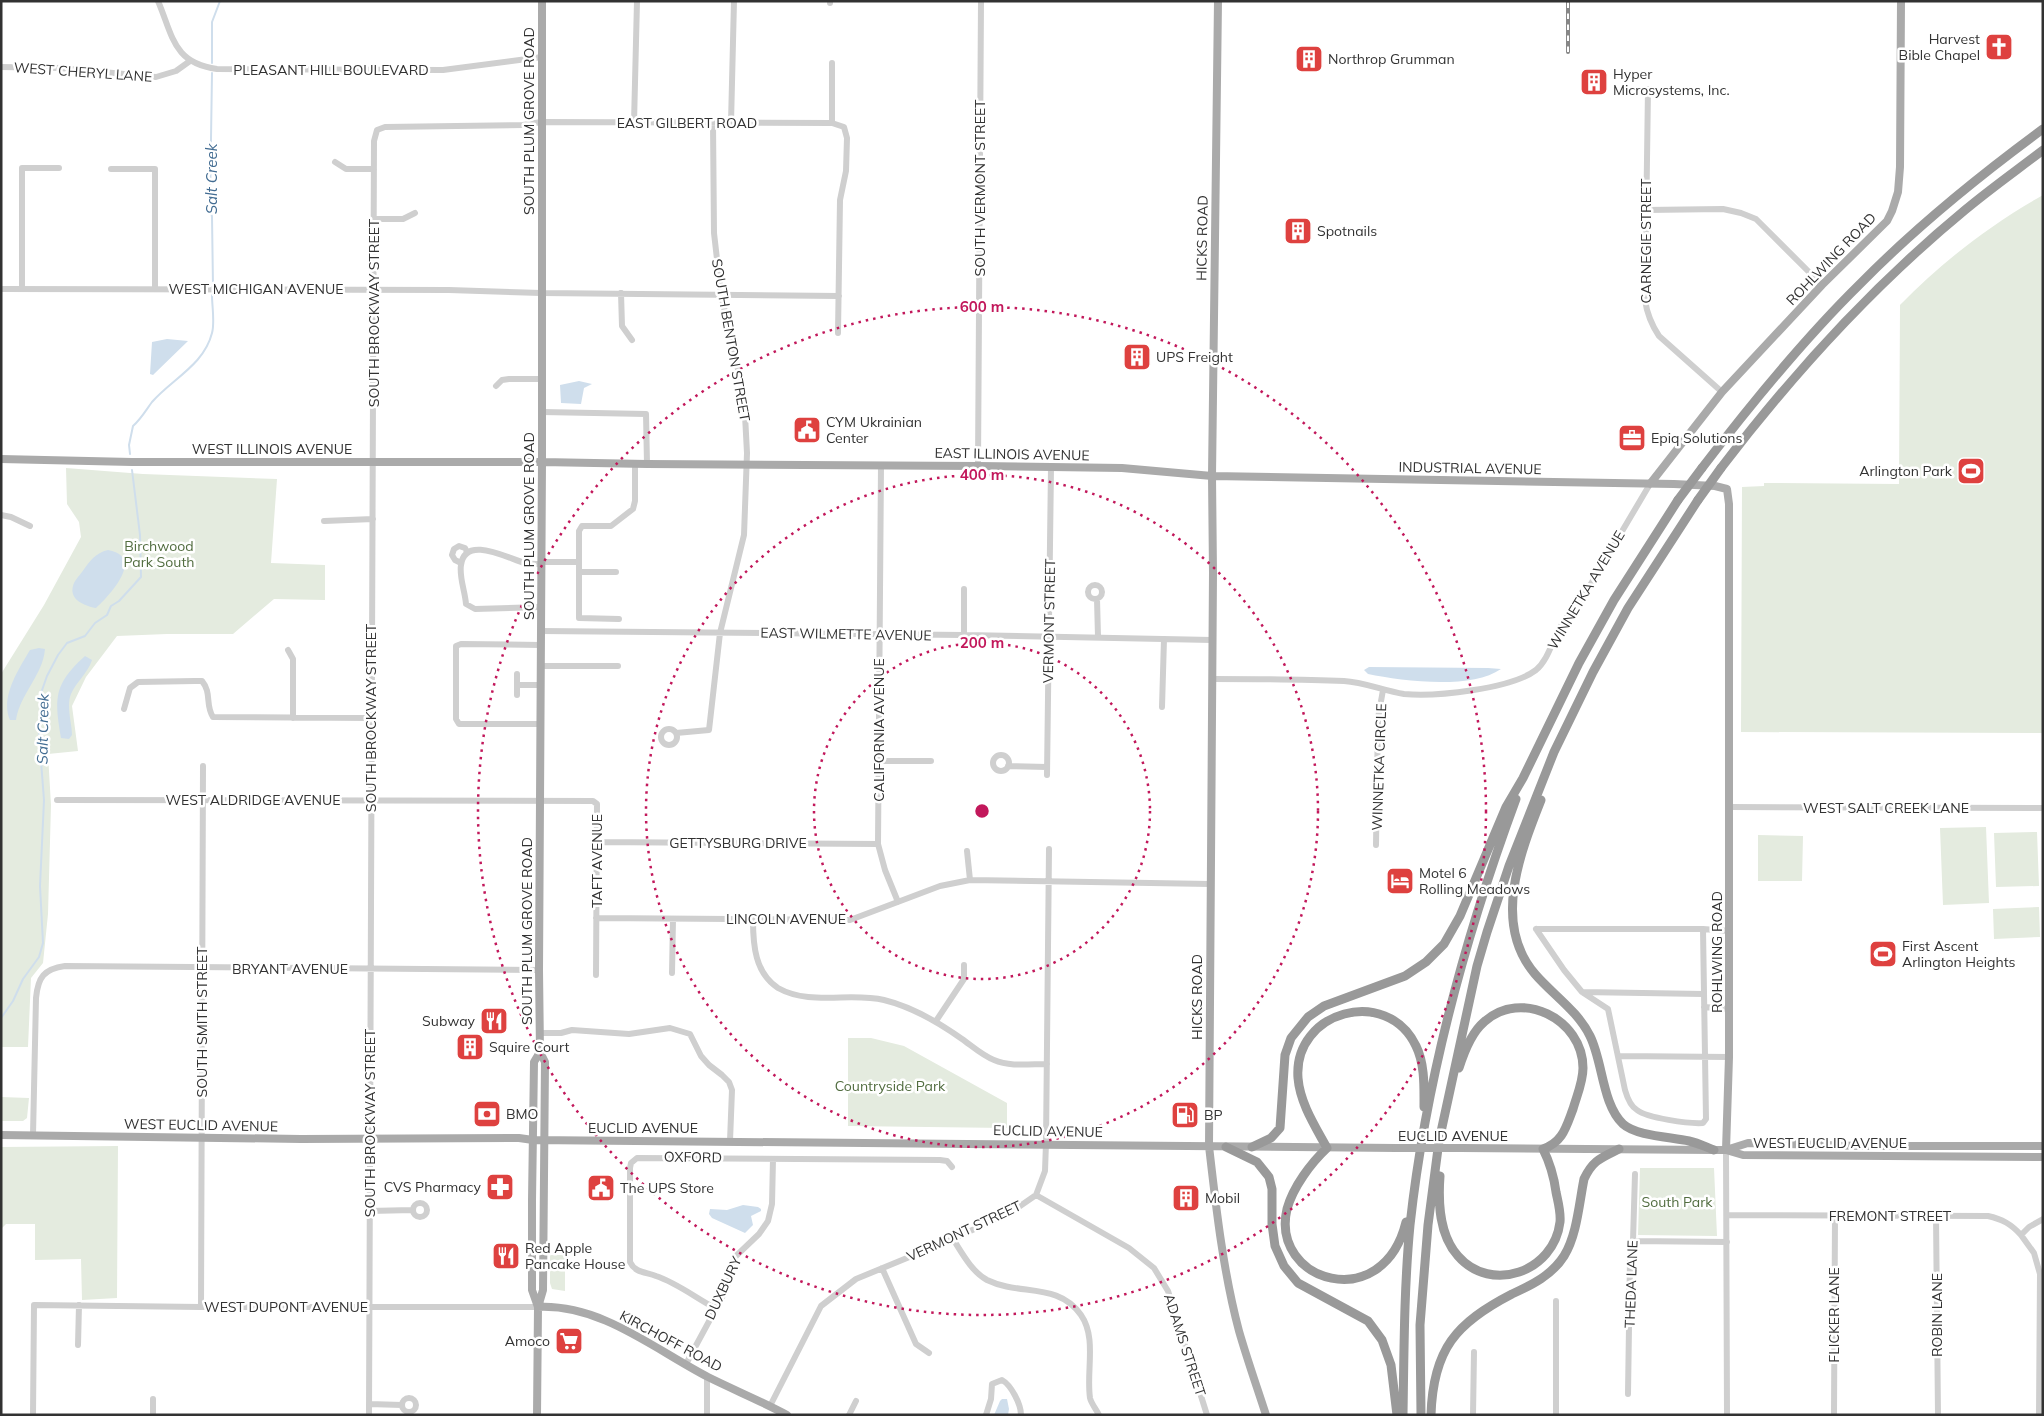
<svg xmlns="http://www.w3.org/2000/svg" width="2044" height="1416" viewBox="0 0 2044 1416" font-family="Mulish,sans-serif">
	<style>
		.green { fill: #e4ebdf }
		.water { fill: #cfdeec }
		.lines { fill: none; stroke-linecap: round; stroke-linejoin: round }
		.stream { stroke: #cfdeec; stroke-width: 2 }
		.minor { stroke: #cfcfcf; stroke-width: 6 }
		.major { stroke: #aaa; stroke-width: 8 }
		.highway { stroke: #999; stroke-width: 9 }
		.rail-casing { stroke: #878787; stroke-width: 4 }
		.rail { stroke: #fff; stroke-width: 2; stroke-dasharray: 5.5; stroke-linecap: butt }
		.major-bridge { stroke: #aaa; stroke-width: 8 }
		.highway-bridge { stroke: #999; stroke-width: 9 }
		.ring { fill: none; stroke: #c2185b; stroke-width: 2.5; stroke-dasharray: 2.5 5 }
		.labels { text-anchor: middle; stroke-width: 5; stroke-linejoin: round; paint-order: stroke }
		.poi-label { font-size: 14px; fill: #323232; stroke: #fff; text-anchor: start }
		.street-label { font-size: 14px; fill: #323232; stroke: #fff }
		.park-label { font-size: 14px; fill: #526d40; stroke: #fff }
		.water-label { font-size: 15px; font-style: italic; fill: #426c92; stroke: #fff }
		.centre { fill: #c2185b; stroke: #fff; stroke-width: 2.5 }
		.ring-label { font-size: 15px; text-anchor: middle; font-weight: bold; fill: #c2185b; stroke: #fff; stroke-width: 5; stroke-linejoin: round; paint-order: stroke }
	</style>
	<rect width="100%" height="100%" fill="#fff"/>
	<path class="green" d="M2043,195V733L1741,732L1742,487L1764,486V483L1899,484L1900,305C1943,261 1990,225 2043,195Z
		M66,468L143,474L277,479L271,563L325,565V600L274,599L233,634H167L117,636L86,677L72,706L78,751L48,754L51,805L48,914L43,963L31,978L28,1047H1V674L44,605L81,537L79,522L67,504Z
		M1986,827L1989,903L1943,905L1940,828Z
		M2037,832L2039,886L1996,887L1994,833Z
		M1758,835L1803,836L1802,881H1758Z
		M2039,907L2040,937L1994,939L1993,909Z
		M848,1038H871L904,1046L1007,1103V1128L848,1126Z
		M1,1097L29,1098L27,1118L23,1121H1Z
		M118,1146L117,1298L82,1300L81,1259L35,1260V1224H6L1,1229V1147Z
		M1640,1168H1714L1717,1236L1638,1235Z
		M550,1255H565V1291L552,1289L550,1283Z"/>
	<path class="water" d="M167,339L188,341L153,375L150,374L152,342Z
		M579,381L592,384L584,388L581,404L561,403L560,385Z
		M108,550C146,557 109,596 96,608C85,606 69,600 73,586C74,581 79,576 82,572C90,561 95,553 108,550Z
		M39,648L45,649C43,675 20,694 16,720H10C0,698 18,670 30,650Z
		M85,656L92,660C88,673 76,682 71,694C66,706 72,723 72,735L69,739L61,738C54,698 54,684 85,656Z
		M1369,667L1488,668L1501,669C1471,690 1402,681 1368,674L1364,670Z
		M743,1205L758,1207L761,1209V1211L751,1216L753,1225L745,1233L712,1218L709,1214L710,1209L727,1210Z
		M1002,1399H1007L1009,1409L1008,1415H994L1000,1401Z"/>
	<g class="lines">
		<path class="stream" d="M212,63V22L220,1
			M212,73L210,204L212,217L213,286
			M130,454L129,445L133,426C141,419 146,410 152,402C172,379 204,365 212,333C215,322 212,307 212,295
			M1,1018L13,1001L23,979L39,957L43,943L40,886L44,800L39,735L41,693L47,676L58,655L67,643L85,636L95,623L107,615L111,606L119,601L141,577L140,535L132,470"/>
		<path class="minor" d="M158,1C173,36 173,63 217,69L443,70L542,57
			M830,3V1
			M832,63V123L844,127L847,138L846,171L840,200L838,333
			M1,67L60,68L156,77L176,71L190,61
			M1648,89L1645,300C1647,314 1651,324 1659,336L1722,392
			M634,123L637,1
			M731,123L734,1
			M335,162L346,169H374
			M111,169H155V289
			M1646,210L1723,209L1741,213L1756,219L1822,285
			M374,219H403L415,213
			M1,289L449,290L541,293L839,296
			M22,289V168H59
			M621,293L622,326L632,340
			M496,386L502,380L509,379H541
			M542,412L646,414L647,464
			M881,465L878,844L885,870L898,902
			M978,466L981,1
			M1,515L11,517L30,526
			M324,521L373,519
			M541,562H579
			M461,563L455,560L452,555L454,549L459,546L465,548L467,552
			M579,572H616
			M1088 592a7 7 0 1 1 14 0a7 7 0 1 1-14 0Z
			M1097,599L1098,637
			M540,607L475,609L466,604C465,591 459,577 461,565C465,534 509,559 525,563C530,564 535,564 541,564
			M619,619L579,618V531L582,526H611L633,509L635,501V464
			M540,631L964,635L1212,640
			M964,635V589
			M540,645L461,644L456,646V719L459,724H540
			M288,650L293,659V718
			M540,666H618
			M517,674V685H540
			M1212,679C1256,679 1300,679 1344,681C1364,682 1384,691 1404,694C1435,697 1511,689 1536,670C1550,658 1553,636 1564,621C1568,615 1574,609 1579,604L1650,484
			M517,685V695
			M1162,707L1164,639
			M124,709L130,688L138,682L195,681H202C212,693 205,705 213,717L371,718
			M661 737a8 8 0 1 1 16 0a8 8 0 1 1-16 0Z
			M676,733L709,730L720,633L744,535L747,453L744,396L721,294L714,233L713,123
			M993 763a8 8 0 1 1 16 0a8 8 0 1 1-16 0Z
			M880,761H931
			M1008,766L1047,767
			M1047,775L1051,467
			M57,800L593,801L597,804L596,975
			M1730,807L2043,808
			M597,842L878,844
			M1376,845L1378,718L1383,690
			M967,851L970,880
			M596,918L850,920L940,886L970,880L1210,884
			M753,920C753,945 755,973 778,988C810,1006 850,992 884,1000C913,1007 938,1022 962,1039C972,1046 983,1056 994,1060C1010,1067 1030,1064 1047,1064
			M1536,929L1564,970L1582,992L1703,994
			M1536,929H1703L1729,931
			M672,973L673,919
			M1582,992L1608,1009L1625,1090C1627,1097 1630,1106 1637,1110C1647,1118 1689,1124 1703,1123L1706,1119L1703,929
			M1704,1007L1729,1009
			M936,1021L964,979V965
			M539,1033H561L572,1030L629,1034L670,1028L690,1034L701,1056L709,1065L722,1075L729,1082L732,1090L730,1141
			M1618,1056L1729,1057
			M33,1135L36,998C38,977 44,969 65,966L539,970
			M1726,1150L1727,1415
			M1036,1195L1129,1248L1154,1268L1168,1291L1207,1415
			M413 1210a7 7 0 1 1 14 0a7 7 0 1 1-14 0Z
			M369,1211L413,1210
			M1727,1215L1988,1216C2002,1219 2011,1224 2021,1235L2029,1227L2043,1219
			M1936,1215L1938,1415
			M2021,1235L2034,1253L2040,1274L2039,1415
			M953,1239C962,1253 972,1272 987,1280C1020,1296 1058,1282 1081,1315C1097,1338 1086,1371 1090,1398C1091,1403 1096,1409 1099,1415
			M1633,1241L1727,1242
			M882,1268L916,1344L929,1353
			M201,1307L203,766
			M715,1308C696,1298 677,1283 656,1276C646,1272 635,1273 630,1262V1168L631,1163L637,1158L940,1160L947,1161L952,1167
			M78,1345L79,1305
			M686,1364L727,1288L733,1262L736,1256L759,1234L768,1221L772,1204L773,1159
			M1628,1394L1630,1260L1633,1241L1635,1174
			M402 1405a7 7 0 1 1 14 0a7 7 0 1 1-14 0Z
			M369,1404L402,1405
			M770,1406L821,1306L856,1279L953,1239L1013,1211L1036,1195L1045,1171L1046,1143L1049,849
			M33,1415L34,1305L201,1307H538
			M153,1415V1399
			M369,1415L374,141L377,130L385,127L523,125L541,122L832,123
			M707,1415V1376
			M849,1415L856,1401
			M986,1415L991,1399L992,1384L1002,1380C1011,1385 1021,1404 1021,1415
			M1473,1415L1474,1352
			M1556,1415V1301
			M1834,1415L1835,1216"/>
		<path class="major" d="M1218,1L1212,476L1213,573L1209,1146C1216,1207 1223,1271 1239,1331C1247,1359 1257,1387 1266,1415
			M1,459L132,462H542L647,464L978,466L1122,468L1212,476L1674,484L1715,486L1727,489L1729,504V1057L1726,1150
			M1650,484L1722,392L1822,285L1887,221L1892,211L1898,192L1900,167L1901,1
			M1,1135L301,1139L519,1138L533,1140L1396,1148
			M1461,1148L1714,1150H1726L1743,1155L2043,1157
			M1726,1150L1748,1143L1861,1146H2043
			M538,1307L543,1290L545,1062L540,1052L539,970L542,462V1
			M538,1307C601,1304 654,1349 708,1377C734,1390 761,1401 787,1415
			M537,1415L538,1307L532,1290V1200L534,1062L540,1052"/>
		<path class="highway" d="M1702,468C1751,404 1802,341 1860,284C1916,227 1979,176 2043,129
			M1721,468C1792,375 1874,285 1965,210C1990,189 2017,170 2043,150
			M1541,800C1520,853 1492,924 1535,974C1552,994 1578,1011 1590,1036C1603,1062 1602,1104 1623,1124C1636,1136 1672,1137 1689,1141C1698,1143 1706,1147 1714,1150
			M1226,1147L1257,1162L1269,1177L1272,1189V1224L1275,1246L1284,1266L1298,1283L1368,1321L1382,1340L1391,1365L1397,1415
			M1252,1147L1271,1138L1280,1128L1285,1055L1291,1038L1308,1017L1324,1006L1405,976L1426,962L1444,944L1460,916L1506,807L1523,778L1579,663L1614,600L1678,500
			M1440,1176C1438,1203 1439,1235 1458,1256C1491,1294 1554,1272 1560,1222C1561,1212 1558,1202 1556,1192C1554,1177 1550,1163 1543,1149C1563,1142 1566,1127 1573,1109C1577,1095 1583,1082 1583,1068C1583,1019 1521,988 1484,1022C1471,1033 1464,1052 1459,1068
			M1406,1222C1383,1316 1270,1282 1287,1209C1293,1187 1311,1163 1327,1148C1315,1126 1300,1103 1298,1078C1293,1011 1387,985 1416,1046C1425,1064 1424,1087 1424,1107
			M1403,1415C1404,1352 1404,1288 1410,1225C1426,1079 1465,937 1516,799
			M1421,1415L1420,1325L1428,1225L1439,1141L1477,966L1487,932L1509,866L1554,752L1593,672L1628,608L1698,500
			M1431,1415C1433,1349 1456,1323 1512,1294C1532,1285 1552,1275 1564,1256C1577,1235 1579,1204 1584,1179C1593,1160 1601,1158 1619,1149"/>
		<defs>
			<path id="rail" d="M1568,52V1"/>
		</defs>
		<use href="#rail" class="rail-casing"/>
		<use href="#rail" class="rail"/>
		<path class="major-bridge" d="M1396,1148H1461"/>
		<path class="highway-bridge" d="M1678,500L1702,468
			M1698,500L1721,468"/>
	</g>
	<g class="ring">
		<circle cx="982" cy="811" r="168"/>
		<circle cx="982" cy="811" r="336"/>
		<circle cx="982" cy="811" r="504"/>
	</g>
	<defs>
		<symbol id="church-square" viewBox="-11 -11 22 22"><rect x="-9" y="-9" width="18" height="18" rx="4" fill="#de413f" stroke="#fff"/><path d="M-1.2-6h2.4v3.5h3.3v2.4h-3.3V6h-2.4V-.1h-3.3v-2.4h3.3Z" fill="#fff"/></symbol>
		<symbol id="building-square" viewBox="-11 -11 22 22"><rect x="-9" y="-9" width="18" height="18" rx="4" fill="#de413f" stroke="#fff"/><path d="M-4-6H4V6H1V3H-1V6H-4ZM-2.5-4.3h1.7v1.8h-1.7ZM.8-4.3h1.7v1.8H.8ZM-2.5-1h1.7V.8h-1.7ZM.8-1h1.7V.8H.8Z" fill="#fff"/></symbol>
		<symbol id="civic-square" viewBox="-11 -11 22 22"><rect x="-9" y="-9" width="18" height="18" rx="4" fill="#de413f" stroke="#fff"/><path d="M-.6-6.5H3V-4.5H.6V-3L4-1V1h2V6H-6V1h2V-1L-.6-3ZM-1.2 2.5V6h2.4V2.5Z" fill="#fff"/></symbol>
		<symbol id="office-square" viewBox="-11 -11 22 22"><rect x="-9" y="-9" width="18" height="18" rx="4" fill="#de413f" stroke="#fff"/><path d="M-6-3h4V-5.5h4V-3h4V5H-6ZM-1-4.5V-3h2v-1.5ZM-6 0V1H6V0Z" fill="#fff"/></symbol>
		<symbol id="stadium-square" viewBox="-11 -11 22 22"><rect x="-9" y="-9" width="18" height="18" rx="4" fill="#de413f" stroke="#fff"/><path d="M0-5a6.5 5 0 1 0 0 10a6.5 5 0 1 0 0-10ZM-3.5-1.8h7v3.6h-7Z" fill="#fff"/></symbol>
		<symbol id="hotel-square" viewBox="-11 -11 22 22"><rect x="-9" y="-9" width="18" height="18" rx="4" fill="#de413f" stroke="#fff"/><path d="M-6-4.5h1.5V1H6V5H4.5V3h-9V5H-6ZM-4 0a1.8 1.8 0 1 1 3.6 0ZM.5 0V-2.5h3Q6-2.5 6 0Z" fill="#fff"/></symbol>
		<symbol id="restaurant-square" viewBox="-11 -11 22 22"><rect x="-9" y="-9" width="18" height="18" rx="4" fill="#de413f" stroke="#fff"/><path d="M-5-6h1v4h1v-4h1v4h1v-4h1v5L-1.5 .5V6h-2V.5L-5-1ZM5-6V6H3V1.5H1.5Q1.5-4 5-6Z" fill="#fff"/></symbol>
		<symbol id="bank-square" viewBox="-11 -11 22 22"><rect x="-9" y="-9" width="18" height="18" rx="4" fill="#de413f" stroke="#fff"/><path d="M-6-4H6V4H-6ZM0-2.3a2.3 2.3 0 1 0 0 4.6a2.3 2.3 0 1 0 0-4.6Z" fill="#fff"/></symbol>
		<symbol id="fuel-square" viewBox="-11 -11 22 22"><rect x="-9" y="-9" width="18" height="18" rx="4" fill="#de413f" stroke="#fff"/><path d="M-5.5-6h7V0h2V4h1.3V-2.5L3-4.5l.8-.8L6-3V5H2.5V1h-1V6h-7ZM-4.2-4.7v3.2H.2V-4.7Z" fill="#fff"/></symbol>
		<symbol id="pharmacy-square" viewBox="-11 -11 22 22"><rect x="-9" y="-9" width="18" height="18" rx="4" fill="#de413f" stroke="#fff"/><path d="M-2-6h4v4h4v4h-4v4h-4v-4h-4v-4h4Z" fill="#fff"/></symbol>
		<symbol id="supermarket-square" viewBox="-11 -11 22 22"><rect x="-9" y="-9" width="18" height="18" rx="4" fill="#de413f" stroke="#fff"/><path d="M-6-5.5h2.5l.6 2H6L4.5 2H-2.5L-4.4-4H-6ZM-1.5 3.2a1.3 1.3 0 1 0 .1 0ZM3 3.2a1.3 1.3 0 1 0 .1 0Z" fill="#fff"/></symbol>
	</defs>
	<g fill-rule="evenodd">
		<use href="#church-square" x="1983" y="31" width="32" height="32"/>
		<use href="#building-square" x="1293" y="43" width="32" height="32"/>
		<use href="#building-square" x="1578" y="66" width="32" height="32"/>
		<use href="#building-square" x="1282" y="215" width="32" height="32"/>
		<use href="#building-square" x="1121" y="341" width="32" height="32"/>
		<use href="#civic-square" x="791" y="414" width="32" height="32"/>
		<use href="#office-square" x="1616" y="422" width="32" height="32"/>
		<use href="#stadium-square" x="1955" y="455" width="32" height="32"/>
		<use href="#hotel-square" x="1384" y="865" width="32" height="32"/>
		<use href="#stadium-square" x="1867" y="938" width="32" height="32"/>
		<use href="#restaurant-square" x="478" y="1005" width="32" height="32"/>
		<use href="#building-square" x="454" y="1031" width="32" height="32"/>
		<use href="#bank-square" x="471" y="1098" width="32" height="32"/>
		<use href="#fuel-square" x="1169" y="1099" width="32" height="32"/>
		<use href="#pharmacy-square" x="484" y="1171" width="32" height="32"/>
		<use href="#civic-square" x="585" y="1172" width="32" height="32"/>
		<use href="#building-square" x="1170" y="1182" width="32" height="32"/>
		<use href="#restaurant-square" x="490" y="1240" width="32" height="32"/>
		<use href="#supermarket-square" x="553" y="1325" width="32" height="32"/>
	</g>
	<g class="labels">
		<g class="poi-label">
			<text x="1980" y="44" text-anchor="end">Harvest<tspan x="1980" dy="16">Bible Chapel</tspan></text>
			<text x="1328" y="64">Northrop Grumman</text>
			<text x="1613" y="79">Hyper<tspan x="1613" dy="16">Microsystems, Inc.</tspan></text>
			<text x="1317" y="236">Spotnails</text>
			<text x="1156" y="362">UPS Freight</text>
			<text x="826" y="427">CYM Ukrainian<tspan x="826" dy="16">Center</tspan></text>
			<text x="1651" y="443">Epiq Solutions</text>
			<text x="1952" y="476" text-anchor="end">Arlington Park</text>
			<text x="1419" y="878">Motel 6<tspan x="1419" dy="16">Rolling Meadows</tspan></text>
			<text x="1902" y="951">First Ascent<tspan x="1902" dy="16">Arlington Heights</tspan></text>
			<text x="475" y="1026" text-anchor="end">Subway</text>
			<text x="489" y="1052">Squire Court</text>
			<text x="506" y="1119">BMO</text>
			<text x="1204" y="1120">BP</text>
			<text x="481" y="1192" text-anchor="end">CVS Pharmacy</text>
			<text x="620" y="1193">The UPS Store</text>
			<text x="1205" y="1203">Mobil</text>
			<text x="525" y="1253">Red Apple<tspan x="525" dy="16">Pancake House</tspan></text>
			<text x="550" y="1346" text-anchor="end">Amoco</text>
		</g>
		<g class="street-label">
			<text x="331" y="75">PLEASANT HILL BOULEVARD</text>
			<text transform="translate(83 72) rotate(4)" y="5">WEST CHERYL LANE</text>
			<text transform="translate(529 121) rotate(-90)" y="5">SOUTH PLUM GROVE ROAD</text>
			<text x="687" y="128">EAST GILBERT ROAD</text>
			<text transform="translate(980 188) rotate(-90)" y="5">SOUTH VERMONT STREET</text>
			<text transform="translate(1202 238) rotate(-89)" y="5">HICKS ROAD</text>
			<text transform="translate(1646 241) rotate(-90)" y="5">CARNEGIE STREET</text>
			<text transform="translate(1831 259) rotate(-46)" y="5">ROHLWING ROAD</text>
			<text x="256" y="294">WEST MICHIGAN AVENUE</text>
			<text transform="translate(374 313) rotate(-90)" y="5">SOUTH BROCKWAY STREET</text>
			<text transform="translate(731 340) rotate(80)" y="5">SOUTH BENTON STREET</text>
			<text x="272" y="454">WEST ILLINOIS AVENUE</text>
			<text transform="translate(1012 454) rotate(1)" y="5">EAST ILLINOIS AVENUE</text>
			<text transform="translate(1470 468) rotate(1)" y="5">INDUSTRIAL AVENUE</text>
			<text transform="translate(529 526) rotate(-90)" y="5">SOUTH PLUM GROVE ROAD</text>
			<text transform="translate(1586 590) rotate(-59)" y="5">WINNETKA AVENUE</text>
			<text transform="translate(1049 621) rotate(-89)" y="5">VERMONT STREET</text>
			<text transform="translate(846 634) rotate(1)" y="5">EAST WILMETTE AVENUE</text>
			<text transform="translate(371 718) rotate(-90)" y="5">SOUTH BROCKWAY STREET</text>
			<text transform="translate(879 730) rotate(-90)" y="5">CALIFORNIA AVENUE</text>
			<text transform="translate(1379 767) rotate(-88)" y="5">WINNETKA CIRCLE</text>
			<text x="253" y="805">WEST ALDRIDGE AVENUE</text>
			<text x="1886" y="813">WEST SALT CREEK LANE</text>
			<text x="738" y="848">GETTYSBURG DRIVE</text>
			<text transform="translate(597 861) rotate(-90)" y="5">TAFT AVENUE</text>
			<text x="786" y="924">LINCOLN AVENUE</text>
			<text transform="translate(527 931) rotate(-90)" y="5">SOUTH PLUM GROVE ROAD</text>
			<text transform="translate(1717 952) rotate(-90)" y="5">ROHLWING ROAD</text>
			<text x="290" y="974">BRYANT AVENUE</text>
			<text transform="translate(1197 997) rotate(-90)" y="5">HICKS ROAD</text>
			<text transform="translate(202 1022) rotate(-90)" y="5">SOUTH SMITH STREET</text>
			<text transform="translate(370 1123) rotate(-90)" y="5">SOUTH BROCKWAY STREET</text>
			<text transform="translate(201 1125) rotate(1)" y="5">WEST EUCLID AVENUE</text>
			<text x="643" y="1133">EUCLID AVENUE</text>
			<text transform="translate(1048 1131) rotate(1)" y="5">EUCLID AVENUE</text>
			<text x="1453" y="1141">EUCLID AVENUE</text>
			<text x="1830" y="1148">WEST EUCLID AVENUE</text>
			<text transform="translate(693 1157) rotate(1)" y="5">OXFORD</text>
			<text x="1890" y="1221">FREMONT STREET</text>
			<text transform="translate(964 1231) rotate(-25)" y="5">VERMONT STREET</text>
			<text transform="translate(1631 1284) rotate(-88)" y="5">THEDA LANE</text>
			<text transform="translate(723 1288) rotate(-65)" y="5">DUXBURY</text>
			<text x="286" y="1312">WEST DUPONT AVENUE</text>
			<text transform="translate(1834 1315) rotate(-90)" y="5">FLICKER LANE</text>
			<text transform="translate(1937 1315) rotate(-90)" y="5">ROBIN LANE</text>
			<text transform="translate(671 1341) rotate(28)" y="5">KIRCHOFF ROAD</text>
			<text transform="translate(1185 1345) rotate(72)" y="5">ADAMS STREET</text>
		</g>
		<g class="park-label">
			<text x="159" y="551">Birchwood<tspan x="159" dy="16">Park South</tspan></text>
			<text x="890" y="1091">Countryside Park</text>
			<text x="1677" y="1207">South Park</text>
		</g>
		<g class="water-label">
			<text transform="translate(212 179) rotate(-90)" y="5">Salt Creek</text>
			<text transform="translate(43 729) rotate(-89)" y="5">Salt Creek</text>
		</g>
	</g>
	<circle cx="982" cy="811" r="8" class="centre"/>
	<g class="ring-label">
		<text x="982" y="312">600 m</text>
		<text x="982" y="480">400 m</text>
		<text x="982" y="648">200 m</text>
	</g>
	<rect width="2044" height="1416" fill="none" stroke="#323232" stroke-width="5"/>
</svg>
